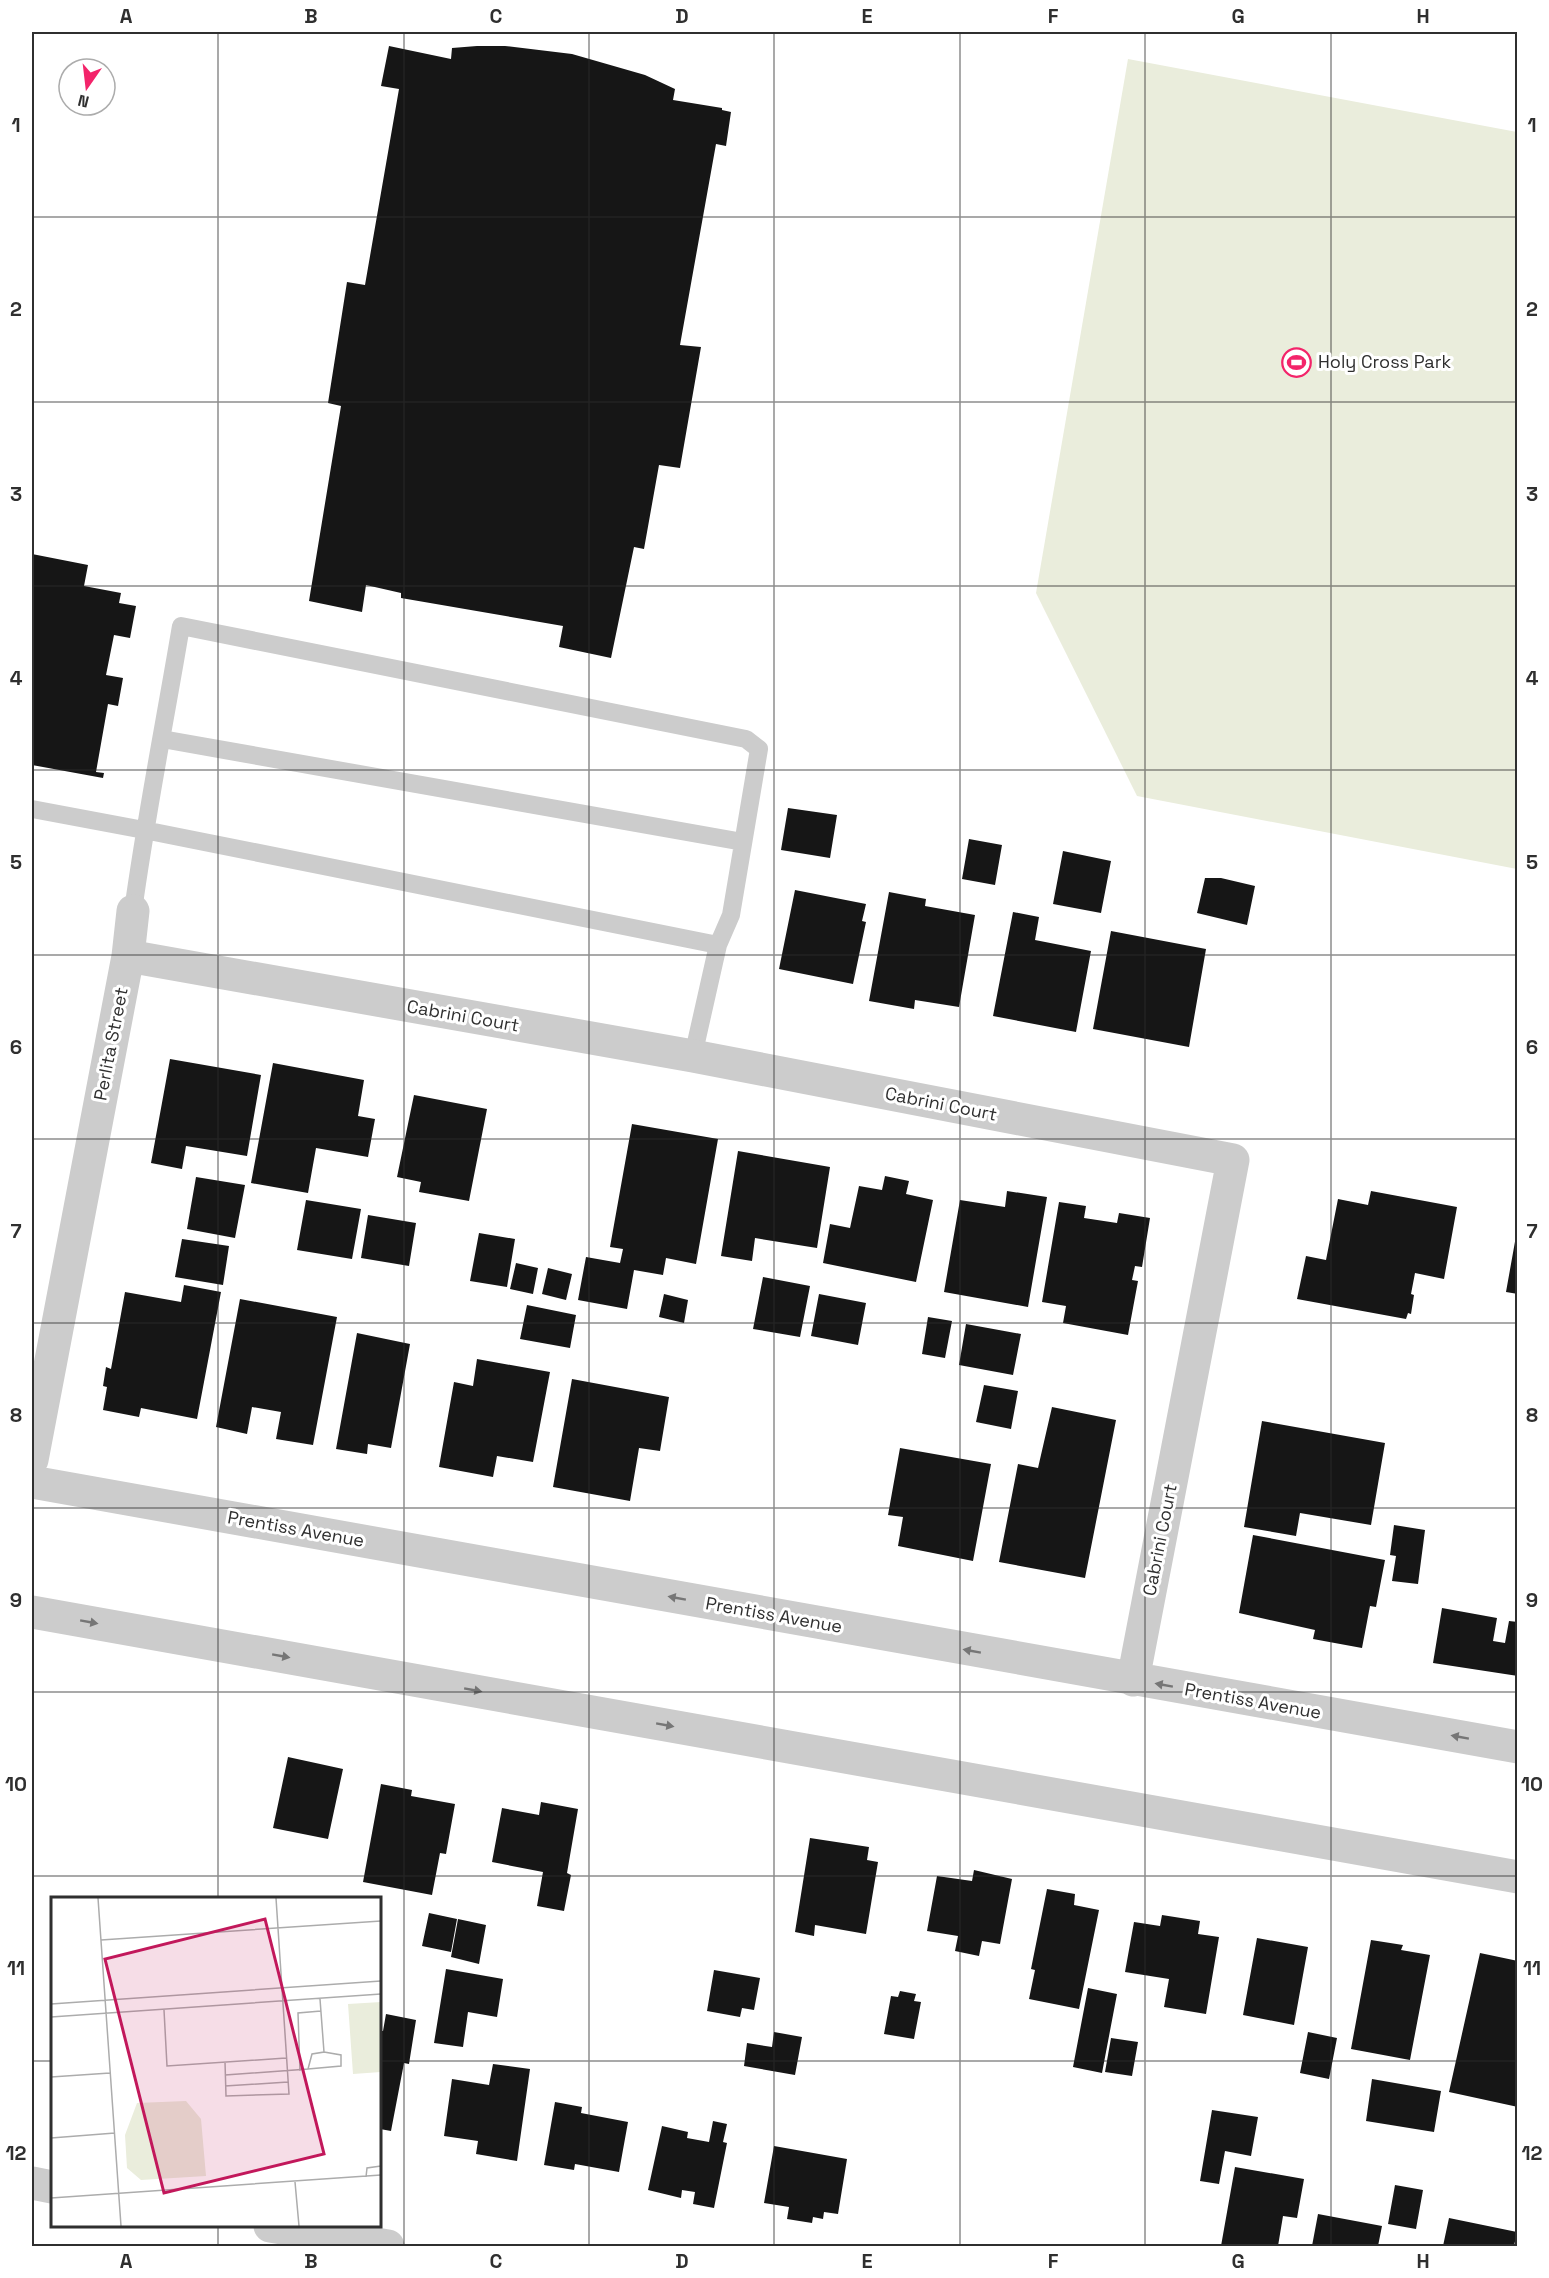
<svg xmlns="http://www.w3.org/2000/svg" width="1549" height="2278" viewBox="0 0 1549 2278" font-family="'Space Grotesk',sans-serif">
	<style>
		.green { fill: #eaeddc }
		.building { fill: #161616 }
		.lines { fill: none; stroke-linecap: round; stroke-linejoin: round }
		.lane { stroke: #ccc; stroke-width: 18 }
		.street { stroke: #ccc; stroke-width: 33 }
		.oneway { fill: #767676 }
		.grid { fill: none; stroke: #2f2f2f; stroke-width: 1.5; stroke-opacity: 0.55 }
		.labels { text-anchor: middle; stroke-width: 6; stroke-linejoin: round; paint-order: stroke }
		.poi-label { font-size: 18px; fill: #2f2f2f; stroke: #fff; text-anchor: start }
		.street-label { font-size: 18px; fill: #2f2f2f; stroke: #fff }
		.inset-road { fill: none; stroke: #acacac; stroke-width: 1.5 }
		.view { fill: #c2185b; fill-opacity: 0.15; stroke: #c2185b; stroke-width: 3 }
		.inset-edge { fill: none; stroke: #2f2f2f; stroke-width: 3 }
		.neatline { fill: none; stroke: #2f2f2f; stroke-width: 2 }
		.grid-label { font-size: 20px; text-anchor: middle; font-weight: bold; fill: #2f2f2f }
	</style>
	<rect width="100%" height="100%" fill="#fff"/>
	<path class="green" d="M1128,59L1517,132V869L1137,796L1036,593Z"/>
	<path class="building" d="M389,46L451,59L452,48L477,46H505L572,54L645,75L675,89L673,100L722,108V110L731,112L726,146L716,144L680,345L701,347L680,468L659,465L644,549L634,547L611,658L559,647L563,626L401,598V593L366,585L362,612L309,601L341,406L328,403L347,282L365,285L399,89L381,86Z
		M32,554L88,565L84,586L121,593L119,603L136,606L130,638L114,635L106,675L123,678L118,706L108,704L96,772L104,773L103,778L32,765Z
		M788,808L837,815L830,858L781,850Z
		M969,839L1002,845L995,885L962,879Z
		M1063,851L1111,861L1101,913L1053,904Z
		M1205,878H1221L1255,886L1247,925L1197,913Z
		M795,890L866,904L862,921L866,922L853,984L779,969Z
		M889,892L926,899L925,906L975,915L959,1007L915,1000L914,1009L869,1001Z
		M1013,912L1039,917L1035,940L1091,951L1076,1032L993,1016Z
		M1111,931L1206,949L1189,1047L1093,1029Z
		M170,1059L261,1075L247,1156L186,1146L182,1169L151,1163Z
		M273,1063L364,1080L358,1116L375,1119L368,1157L316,1148L308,1193L251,1183Z
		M414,1095L487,1109L469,1201L419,1192L421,1182L397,1177Z
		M632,1124L718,1139L696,1264L666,1258L663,1275L634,1270L627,1309L578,1300L586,1257L620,1263L623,1249L610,1247Z
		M738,1151L830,1167L817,1248L755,1238L752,1261L721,1256Z
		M885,1176L909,1181L906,1194L933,1200L916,1282L823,1263L830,1224L850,1228L859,1186L882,1190Z
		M196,1177L245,1185L235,1238L187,1229Z
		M1007,1191L1047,1197L1028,1307L944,1292L960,1200L1005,1207Z
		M1371,1191L1457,1207L1444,1279L1415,1273L1411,1294L1414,1295L1411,1314L1408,1313L1406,1319L1297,1299L1306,1256L1326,1260L1338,1199L1368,1205Z
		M306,1200L361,1209L352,1259L297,1250Z
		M1059,1202L1086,1206L1084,1218L1117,1223L1119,1213L1150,1218L1142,1267L1135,1266L1132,1280L1138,1281L1128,1335L1063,1323L1066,1306L1042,1302Z
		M368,1215L416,1223L409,1266L361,1258Z
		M479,1233L515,1239L507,1287L470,1281Z
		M1516,1236H1518V1294L1506,1292Z
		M182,1239L229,1246L223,1285L175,1277Z
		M516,1263L538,1268L533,1294L510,1289Z
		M548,1268L572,1274L566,1300L542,1294Z
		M763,1277L810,1286L800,1337L753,1329Z
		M184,1285L221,1292L197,1419L141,1408L139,1417L103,1410L107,1387L103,1386L106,1367L111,1369L125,1292L181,1302Z
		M664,1294L688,1300L684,1323L659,1317Z
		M819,1294L866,1303L858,1345L811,1336Z
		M240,1299L337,1317L313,1445L276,1439L281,1412L252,1407L247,1434L216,1427Z
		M527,1305L576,1315L570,1348L520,1339Z
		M928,1317L952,1321L945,1358L922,1354Z
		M966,1324L1021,1334L1013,1375L959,1365Z
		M357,1333L410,1344L391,1448L368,1444L367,1454L336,1449Z
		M477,1359L550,1372L533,1462L497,1456L493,1477L439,1467L454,1382L473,1386Z
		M572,1379L669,1397L660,1451L639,1448L630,1501L553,1487Z
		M984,1385L1018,1391L1011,1429L976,1422Z
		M1052,1407L1116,1420L1085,1578L999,1562L1018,1464L1038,1468Z
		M1262,1421L1385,1443L1371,1525L1300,1513L1296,1536L1244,1527Z
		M900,1448L991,1464L973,1561L898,1546L903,1517L888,1515Z
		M1394,1525L1425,1530L1418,1584L1392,1581L1396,1556L1390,1555Z
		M1253,1535L1385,1560L1376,1607L1370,1606L1362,1648L1313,1639L1315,1630L1239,1613Z
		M1442,1608L1497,1618L1493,1641L1505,1643L1509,1621L1518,1622V1676L1433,1663Z
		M288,1757L343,1769L328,1839L273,1828Z
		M381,1784L412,1790L411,1796L455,1804L446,1854L440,1853L432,1895L363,1882Z
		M541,1802L578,1809L567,1873L571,1875L564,1911L537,1906L543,1872L492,1862L502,1808L539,1815Z
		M810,1838L869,1847L867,1860L878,1862L866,1934L815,1925L814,1936L795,1932Z
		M974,1870L1012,1879L1000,1944L982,1941L979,1956L955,1951L958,1936L927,1931L937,1876L972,1881Z
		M1047,1889L1075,1894L1074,1905L1099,1910L1079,2009L1029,1999L1035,1970L1031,1969Z
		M429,1913L457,1919L451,1952L422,1946Z
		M1162,1915L1200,1921L1198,1934L1219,1937L1206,2014L1164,2007L1169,1979L1125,1972L1134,1922L1160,1926Z
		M458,1919L486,1925L479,1964L451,1957Z
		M1257,1938L1308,1947L1294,2025L1243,2015Z
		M1371,1940L1403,1945L1401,1950L1430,1955L1410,2060L1351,2049Z
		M1480,1953L1518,1961V2107L1449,2092Z
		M446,1969L503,1979L497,2017L468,2012L463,2047L434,2043Z
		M714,1970L760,1978L754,2010L742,2008L740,2017L707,2011Z
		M1088,1988L1117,1994L1102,2073L1073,2067Z
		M900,1991L916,1994L914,2001L921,2002L914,2039L884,2034L891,1996L898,1997Z
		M386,2014L416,2020L409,2064L404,2063L391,2131L380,2129V2031H383Z
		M774,2032L802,2037L795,2075L744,2066L747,2043L772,2047Z
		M1308,2032L1337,2038L1329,2079L1300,2073Z
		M1111,2038L1138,2042L1132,2076L1105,2072Z
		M493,2064L530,2069L517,2161L476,2154L478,2141L444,2136L452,2079L489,2085Z
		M1372,2079L1441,2091L1434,2132L1366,2121Z
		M555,2102L582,2107L581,2113L628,2122L619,2172L575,2164L574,2170L544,2165Z
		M1212,2110L1258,2117L1251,2156L1225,2151L1219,2184L1200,2181Z
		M713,2121L727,2124L723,2142L727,2143L714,2208L693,2204L695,2192L682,2190L681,2198L648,2190L662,2126L688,2132L687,2138L709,2142Z
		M774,2146L847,2159L838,2214L824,2212L823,2219L813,2217L812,2223L787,2219L789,2207L764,2203Z
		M1235,2167L1304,2179L1297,2218L1283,2216L1278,2246H1221Z
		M1395,2185L1423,2190L1416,2229L1388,2224Z
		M1318,2214L1382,2226L1378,2246H1312Z
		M1449,2218L1517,2232L1514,2246H1443Z"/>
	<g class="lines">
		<path class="lane" d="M162,739L743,842
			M32,809L144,830L718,945
			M133,911C146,816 165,721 181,626L746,739L759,749L731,915L718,945L693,1056"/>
		<path class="street" d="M128,956L693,1056L1233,1160L1133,1680
			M32,1460L128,956L133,911
			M32,1482L1518,1747
			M32,1612L1518,1877
			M32,2183L52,2187
			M270,2226L388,2246"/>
	</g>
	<defs><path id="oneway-solid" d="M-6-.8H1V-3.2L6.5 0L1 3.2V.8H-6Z" transform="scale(1.5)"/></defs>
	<g class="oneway">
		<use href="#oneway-solid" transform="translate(677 1598) rotate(-170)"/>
		<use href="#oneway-solid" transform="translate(89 1622) rotate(10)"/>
		<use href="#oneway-solid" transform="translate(972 1651) rotate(-170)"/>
		<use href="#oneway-solid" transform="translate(281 1656) rotate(10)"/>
		<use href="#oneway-solid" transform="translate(1164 1685) rotate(-170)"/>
		<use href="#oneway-solid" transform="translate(473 1690) rotate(10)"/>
		<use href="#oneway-solid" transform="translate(665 1725) rotate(10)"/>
		<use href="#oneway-solid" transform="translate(1460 1737) rotate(-170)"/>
	</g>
	<path class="grid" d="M218,32V1898M404,32V2246M589,32V2246M774,32V2246M960,32V2246M1145,32V2246M1331,32V2246M32,217H1518M32,402H1518M32,586H1518M32,770H1518M32,955H1518M32,1139H1518M32,1323H1518M32,1508H1518M32,1692H1518M32,1876H1518M32,2061H52M380,2061H1518M218,2226V2246"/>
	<defs>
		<symbol id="stadium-ring" viewBox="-11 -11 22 22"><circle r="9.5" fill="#fff" stroke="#f3246a" stroke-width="1.5"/><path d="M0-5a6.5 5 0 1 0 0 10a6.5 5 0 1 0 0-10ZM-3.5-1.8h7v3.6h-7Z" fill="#f3246a"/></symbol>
	</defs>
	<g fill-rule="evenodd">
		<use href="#stadium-ring" x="1280" y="346" width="33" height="33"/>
	</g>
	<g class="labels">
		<g class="poi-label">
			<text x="1318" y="368">Holy Cross Park</text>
		</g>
		<g class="street-label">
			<text transform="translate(463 1016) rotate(10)" y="6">Cabrini Court</text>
			<text transform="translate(111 1044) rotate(-79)" y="6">Perlita Street</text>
			<text transform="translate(941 1104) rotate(11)" y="6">Cabrini Court</text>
			<text transform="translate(296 1529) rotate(10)" y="6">Prentiss Avenue</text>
			<text transform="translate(1160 1540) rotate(-79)" y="6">Cabrini Court</text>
			<text transform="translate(774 1615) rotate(10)" y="6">Prentiss Avenue</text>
			<text transform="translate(1253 1701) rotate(10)" y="6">Prentiss Avenue</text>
		</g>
	</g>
	<g transform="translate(51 1897)">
		<rect width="330" height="330" fill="#fff"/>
		<path d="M330,105V175L302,177L297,107ZM135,204L150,222L155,279L90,283L76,271L74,238L86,206Z" fill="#eaeddc"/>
		<path class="inset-road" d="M47,1L70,329M50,43L330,24M0,107L330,84M113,113L116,169L235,161M0,120L330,97M174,165L175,199L238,197L225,1M257,172L290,169V158L273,155M249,174L247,116L270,114M174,178L257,172L261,157L273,155L269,102M0,180L59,176M174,189L237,185M0,241L64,236M315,280L316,271L330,269M244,285L248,329M0,301L330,278"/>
		<path class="view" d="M214,22L273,257L113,296L54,62Z"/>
		<rect width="330" height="330" class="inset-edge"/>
	</g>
	<rect width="1549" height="2278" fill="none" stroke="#ffffff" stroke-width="66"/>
	<g transform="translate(87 87) rotate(194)"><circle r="28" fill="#ffffff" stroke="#acacac" stroke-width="1.5"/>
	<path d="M0-4.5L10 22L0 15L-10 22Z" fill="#f3246a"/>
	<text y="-9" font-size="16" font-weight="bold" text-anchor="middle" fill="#2f2f2f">N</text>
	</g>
	<rect x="33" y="33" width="1483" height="2212" class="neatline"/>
	<g class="grid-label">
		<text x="126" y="23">A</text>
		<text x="311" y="23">B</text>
		<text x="496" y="23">C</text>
		<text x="682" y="23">D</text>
		<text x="867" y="23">E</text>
		<text x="1053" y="23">F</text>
		<text x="1238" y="23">G</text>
		<text x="1423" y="23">H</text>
		<text x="16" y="132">1</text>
		<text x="1532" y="132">1</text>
		<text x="16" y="316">2</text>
		<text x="1532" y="316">2</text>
		<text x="16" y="501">3</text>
		<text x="1532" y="501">3</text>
		<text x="16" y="685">4</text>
		<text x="1532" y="685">4</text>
		<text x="16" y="869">5</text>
		<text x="1532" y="869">5</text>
		<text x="16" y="1054">6</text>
		<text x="1532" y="1054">6</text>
		<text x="16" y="1238">7</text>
		<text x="1532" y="1238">7</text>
		<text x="16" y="1422">8</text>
		<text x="1532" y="1422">8</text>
		<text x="16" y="1607">9</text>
		<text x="1532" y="1607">9</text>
		<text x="16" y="1791">10</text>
		<text x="1532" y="1791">10</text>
		<text x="16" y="1975">11</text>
		<text x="1532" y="1975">11</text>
		<text x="16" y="2160">12</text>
		<text x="1532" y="2160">12</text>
		<text x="126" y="2268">A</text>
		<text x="311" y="2268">B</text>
		<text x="496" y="2268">C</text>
		<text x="682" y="2268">D</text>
		<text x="867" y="2268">E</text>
		<text x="1053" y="2268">F</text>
		<text x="1238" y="2268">G</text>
		<text x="1423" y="2268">H</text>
	</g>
</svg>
